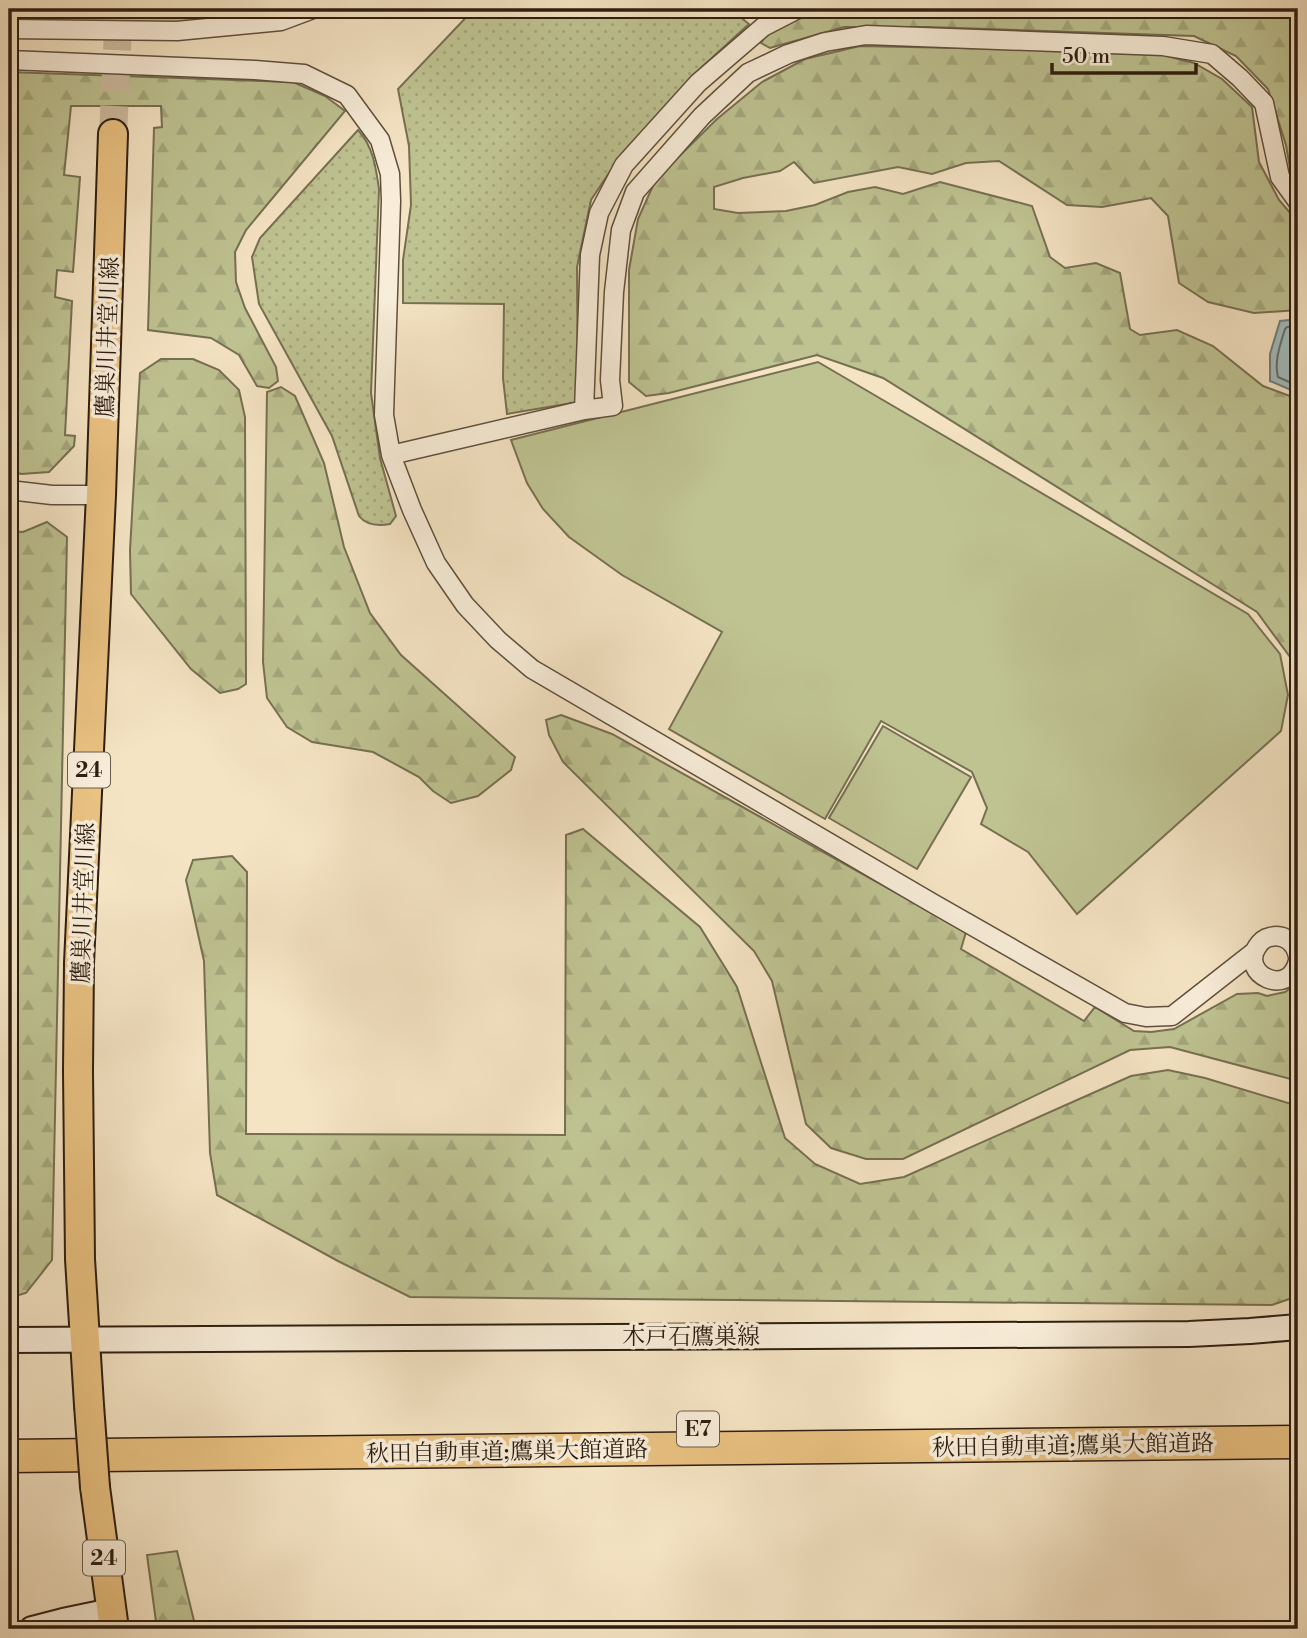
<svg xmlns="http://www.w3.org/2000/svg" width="1307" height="1638" viewBox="0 0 1307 1638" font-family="'Libre Bodoni','Noto Serif JP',serif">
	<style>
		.grass { fill: url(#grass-dots); stroke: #767052; stroke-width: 2 }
		.forest { fill: url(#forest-firs); stroke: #767052; stroke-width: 2 }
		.pitch { fill: #bfc392; stroke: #767052; stroke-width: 2 }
		.water { fill: #a1bcbf; stroke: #737d79; stroke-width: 2 }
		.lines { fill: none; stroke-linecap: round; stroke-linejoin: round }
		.shore { stroke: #676d68; stroke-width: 2 }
		.primary-tunnel { stroke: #cdbca0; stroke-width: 28; stroke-dasharray: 28 14; stroke-linecap: butt }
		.street-casing { stroke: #5f503e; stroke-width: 21 }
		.secondary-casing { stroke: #2d1e11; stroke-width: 28 }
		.primary-casing { stroke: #2d1e11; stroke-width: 32 }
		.highway-casing { stroke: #2d1e11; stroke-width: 35 }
		.street { stroke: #f8edd9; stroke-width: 18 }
		.secondary { stroke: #f8edd9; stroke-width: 24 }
		.primary { stroke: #eac282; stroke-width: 28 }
		.highway { stroke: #eac282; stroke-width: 32 }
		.primary-bridge-casing { stroke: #2d1e11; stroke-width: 32; stroke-linecap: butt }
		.primary-bridge { stroke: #eac282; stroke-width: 28 }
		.labels { text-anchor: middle; stroke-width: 7; stroke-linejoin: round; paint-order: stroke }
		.shield { fill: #f8edd9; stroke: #6a5c4d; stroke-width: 2 }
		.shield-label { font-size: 21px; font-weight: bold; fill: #2d1e11 }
		.street-label { font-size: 23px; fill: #2d1e11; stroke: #f8edd9 }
	</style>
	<defs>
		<pattern id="grass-dots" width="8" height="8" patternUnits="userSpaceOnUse" patternTransform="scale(1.75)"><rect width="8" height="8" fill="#bfc392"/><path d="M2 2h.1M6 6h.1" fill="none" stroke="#a4a77d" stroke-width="1.8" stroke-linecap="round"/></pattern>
		<pattern id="forest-firs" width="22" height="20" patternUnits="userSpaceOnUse" patternTransform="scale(1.75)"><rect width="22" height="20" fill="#bfc392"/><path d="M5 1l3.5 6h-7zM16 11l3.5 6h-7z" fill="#a4a77d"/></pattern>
	</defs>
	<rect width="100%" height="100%" fill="#f5e4c4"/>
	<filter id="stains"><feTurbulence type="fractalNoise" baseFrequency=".00286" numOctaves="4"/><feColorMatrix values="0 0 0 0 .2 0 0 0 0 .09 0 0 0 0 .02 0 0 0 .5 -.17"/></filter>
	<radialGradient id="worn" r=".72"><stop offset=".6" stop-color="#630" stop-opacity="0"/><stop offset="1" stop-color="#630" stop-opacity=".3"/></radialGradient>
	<path class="grass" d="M9,9H288L277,12L175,23L9,21Z
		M474,9H730L749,24L702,67L623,152L591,200L577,267L578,402L507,414L503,378L504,304L403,303V260L411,205L409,146L398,89Z
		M358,130C373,146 376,168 379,189L371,393L380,458L396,516L390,524C379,526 366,525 359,516L332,436L259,304L252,257L260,238Z"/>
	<path class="forest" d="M813,9H1298V185L1291,174L1286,145L1268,89L1236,56L1194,36L927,27H844L770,48L761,43L770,29Z
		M860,46L1151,52L1194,63L1222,79L1252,107L1259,162L1279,200L1298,222V310L1254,313L1208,302L1179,283L1168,216L1151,198L1102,207L1067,205L999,161L966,163L932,174L898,167L814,183L794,162L780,171L743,178L714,187V209L738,213L786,211L815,205L848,192L875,187L903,194L940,182L1032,206L1050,257L1065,268L1096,263L1120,273L1130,329L1140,335L1177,330L1213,346L1263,386L1298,399V677L1290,657L1257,612L883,378L817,355L669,393L646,396L629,382V270L638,219L656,179L717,119L762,82L805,59Z
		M9,72L293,82L325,96L345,111L246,230L235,252L236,282L245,308L276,367L278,381L269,388L257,386L239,355L211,338L148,330L154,128L162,127L161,106H71L64,175L80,177L73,272L57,270L55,297L72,301L65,435L75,436L74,446L49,472L21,474L9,470Z
		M161,359H193L219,370L239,390L245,417L246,684L238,689L220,693L191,669L131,594L130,550L140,373Z
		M281,387L295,396L324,463L344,547L370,613L401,655L515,757L511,770L478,796L451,803L433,791L419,777L373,752L312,742L287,727L267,698L263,662L267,392Z
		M47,522L67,537L52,1260L26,1293L9,1298V531L23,532Z
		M561,715L612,734L966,932L961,949L1084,1021L1095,1007L1134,1031L1151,1032L1174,1029L1237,994L1258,993L1267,996L1285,992L1298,983V1081L1170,1047L1130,1050L903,1159H866L831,1148L806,1124L772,981L754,951L563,762L549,735L546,720Z
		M583,829L700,927L737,987L785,1138L815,1164L860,1184L904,1177L1131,1076L1168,1070L1205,1078L1298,1106V1296L1272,1305L410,1297L338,1261L217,1195L210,1153L204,961L186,880L193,860L232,856L247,872L246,1134L565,1135L566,835Z
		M177,1551L196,1629H157L147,1555Z"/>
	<path class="pitch" d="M818,362L1248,614L1280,654L1288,695L1281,731L1077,914L1028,852L981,824L987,808L972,772L881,721L825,819L669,729L722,632L622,575L569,537L543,509L527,483L511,440Z
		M883,726L971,777L917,869L829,818Z"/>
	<path class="water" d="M1298,319V393L1270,381V354L1280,321Z"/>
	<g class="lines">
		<path class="shore" d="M1298,326L1287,327L1285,329C1280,345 1274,362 1278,377L1298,386"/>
		<path class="primary-tunnel" d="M113,134L119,9"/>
		<defs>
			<path id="street" d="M9,29L177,31L281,21L313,9
				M9,60L255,70L304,74L347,95L380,140L390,174L391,201L384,415L391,455L412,510L436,563L465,605L498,640L532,669L934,904L1125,1013L1146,1017L1172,1016L1255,951
				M584,410L613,406L610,380L614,292L621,230L635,192L702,116L748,73L788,54L825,42L866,35L1163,46L1212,54L1240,78L1264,103L1280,177L1298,202
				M391,455L584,410L590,255L599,213L624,165L698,83L763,27L798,9
				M9,490L52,495H101
				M1298,957C1296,944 1285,933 1270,937C1265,938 1260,942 1257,947C1239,974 1289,999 1298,961"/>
			<path id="secondary" d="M9,1340L1189,1334L1250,1331L1298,1327
				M32,1629L63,1621L111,1611"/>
			<path id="primary" d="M89,1405L80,1259L78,1071L79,963L101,495L113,134
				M95,1487L114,1629"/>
			<path id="highway" d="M9,1456L1298,1442"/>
		</defs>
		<use href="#street" class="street-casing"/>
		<use href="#secondary" class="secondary-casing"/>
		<use href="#primary" class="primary-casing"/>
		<use href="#highway" class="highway-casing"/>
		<use href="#street" class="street"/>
		<use href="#secondary" class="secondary"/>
		<use href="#primary" class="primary"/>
		<use href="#highway" class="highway"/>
		<defs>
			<path id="primary-bridge" d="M89,1405L95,1487"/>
		</defs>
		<use href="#primary-bridge" class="primary-bridge-casing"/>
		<use href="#primary-bridge" class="primary-bridge"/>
	</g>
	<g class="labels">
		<g class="shield">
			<rect x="68" y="752.5" width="42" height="35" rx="5"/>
			<rect x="677" y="1411.5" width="42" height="35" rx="5"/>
			<rect x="83" y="1540.5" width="42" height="35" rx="5"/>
		</g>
		<g class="shield-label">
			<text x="89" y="777">24</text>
			<text x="698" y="1436">E7</text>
			<text x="104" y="1565">24</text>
		</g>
		<g class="street-label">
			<text transform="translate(107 337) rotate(-88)" y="8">鷹巣川井堂川線</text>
			<text transform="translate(83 903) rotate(-88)" y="8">鷹巣川井堂川線</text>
			<text x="691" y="1344">木戸石鷹巣線</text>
			<text transform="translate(1073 1445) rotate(-1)" y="8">秋田自動車道;鷹巣大館道路</text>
			<text transform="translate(507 1451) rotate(-1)" y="8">秋田自動車道;鷹巣大館道路</text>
		</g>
	</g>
	<rect width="1307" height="1638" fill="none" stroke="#f5e4c4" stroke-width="35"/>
	<rect x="10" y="10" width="1286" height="1617" fill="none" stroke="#2d1e11" stroke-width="3.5"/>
	<rect x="18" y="18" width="1272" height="1603" fill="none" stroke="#2d1e11" stroke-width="2"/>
	<path d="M1052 63v10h144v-10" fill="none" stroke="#2d1e11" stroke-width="3.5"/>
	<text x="1062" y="63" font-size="21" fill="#2d1e11" stroke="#f8edd9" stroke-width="5" paint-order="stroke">50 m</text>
	<rect width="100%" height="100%" filter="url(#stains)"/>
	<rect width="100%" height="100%" fill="url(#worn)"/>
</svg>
